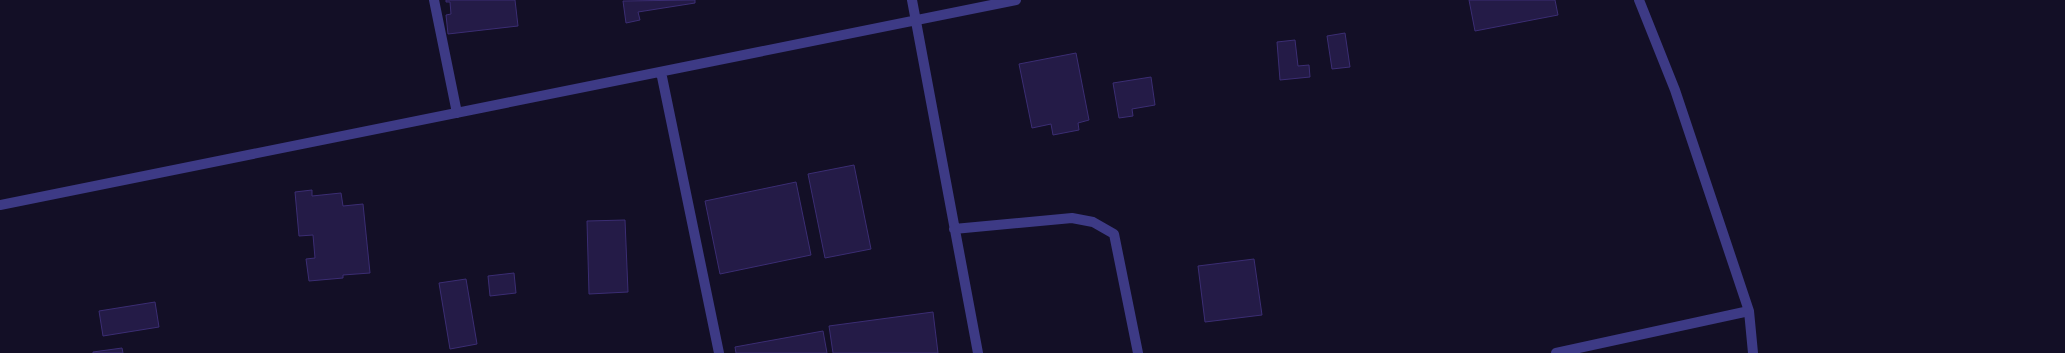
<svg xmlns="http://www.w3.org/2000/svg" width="2065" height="353" viewBox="0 0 2065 353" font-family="Arial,sans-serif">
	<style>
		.building { fill: #241b47; stroke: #3b2d73 }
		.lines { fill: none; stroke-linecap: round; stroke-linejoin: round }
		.minor { stroke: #3d3a85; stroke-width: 10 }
	</style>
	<rect width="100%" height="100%" fill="#130f26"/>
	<path class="building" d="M446,0H515L518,26L448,34L446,15L451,14L450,2H446Z
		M695,0V3L638,12L640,20L626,23L623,1Z
		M1469,0H1555L1558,15L1475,31Z
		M1345,33L1350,67L1332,69L1327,36Z
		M1295,40L1298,66L1309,65L1310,77L1280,80L1277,42Z
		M1076,53L1089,120L1078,123L1079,130L1053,135L1051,124L1032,128L1019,64Z
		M1151,77L1155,105L1132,109L1133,116L1119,118L1113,83Z
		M854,165L871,249L825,258L808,174Z
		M796,182L811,255L720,274L705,201Z
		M312,190V196L341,193L343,206L363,204L370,273L343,275V278L309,281L306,259L315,258L313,235L299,236L295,192Z
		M625,220L628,292L589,294L587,221Z
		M1254,259L1262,315L1205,322L1198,266Z
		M514,273L516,293L490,296L488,276Z
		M466,279L477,344L450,349L439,283Z
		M155,302L159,327L103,336L99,311Z
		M933,312L938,353H833L829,326Z
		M823,331L827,353H736L735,347Z
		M122,348L123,353H93V352Z"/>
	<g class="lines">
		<path class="minor" d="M434,0L457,113
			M912,0L978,353
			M1639,0L1675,90L1749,311L1753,353
			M661,72L719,353
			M0,205L1016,0
			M954,229L1072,218L1093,222L1114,234L1138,353
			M1556,353L1749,311"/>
	</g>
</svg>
